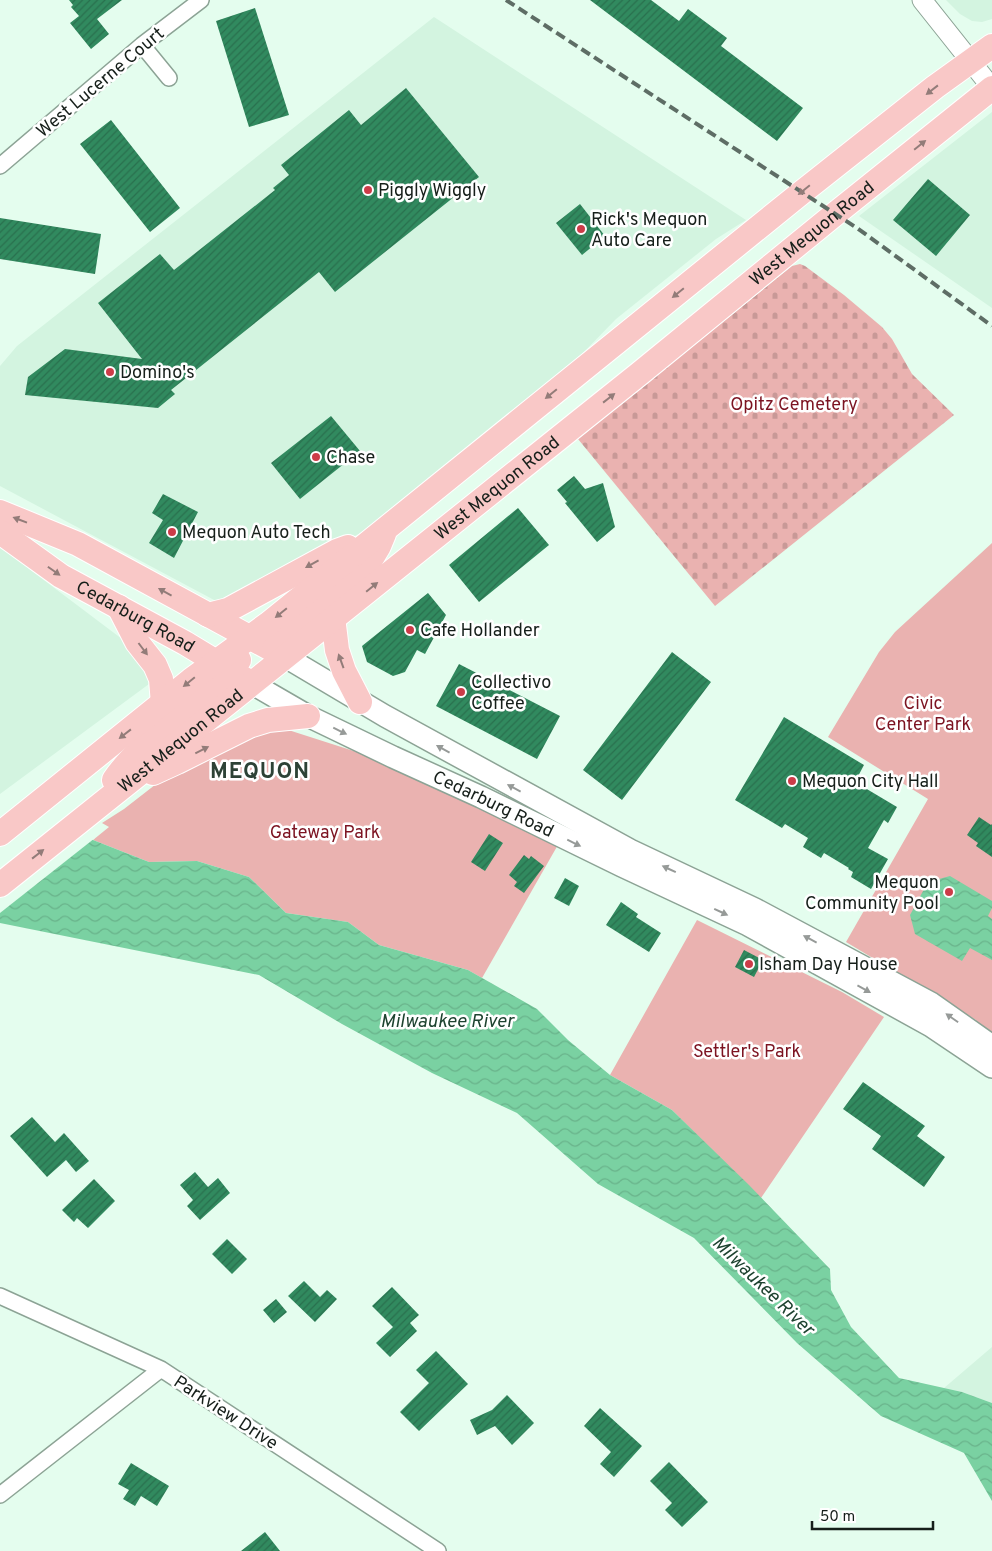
<svg xmlns="http://www.w3.org/2000/svg" width="992" height="1551" viewBox="0 0 992 1551" font-family="Overpass,sans-serif">
	<style>
		.built { fill: #d3f4e0 }
		.green { fill: #eab2b0 }
		.cemetery { fill: url(#cemetery-stones) }
		.water { fill: url(#water-waves) }
		.pier { fill: #e4fdee }
		.building { fill: url(#building-hatch) }
		.lines { fill: none; stroke-linecap: round; stroke-linejoin: round }
		.minor-casing { stroke: #8ca395; stroke-width: 18 }
		.tertiary-casing { stroke: #8ca395; stroke-width: 21 }
		.secondary-casing { stroke: #8ca395; stroke-width: 24 }
		.primary-casing { stroke: #fff; stroke-width: 26 }
		.minor { stroke: #fff; stroke-width: 15 }
		.tertiary { stroke: #fff; stroke-width: 19 }
		.secondary { stroke: #fff; stroke-width: 21 }
		.primary { stroke: #f9c8c7; stroke-width: 24 }
		.rail { stroke: #5e6d65; stroke-width: 4; stroke-dasharray: 10 5; stroke-linecap: butt }
		.oneway { fill: #937c79 }
		.oneway2 { fill: #969a98 }
		.poi-dot { fill: #cc3c48; stroke: #fff; stroke-width: 2 }
		.labels { text-anchor: middle; stroke-width: 5; stroke-linejoin: round; paint-order: stroke }
		.street-label { font-size: 18px; fill: #161f1a; stroke: #fff }
		.poi-label { font-size: 18px; fill: #161f1a; stroke: #fff; text-anchor: start }
		.park-label { font-size: 18px; fill: #7c1321; stroke: #fff }
		.water-label { font-size: 19px; font-style: italic; fill: #1e4330; stroke: #fff }
		.district-label { font-size: 22px; font-weight: bold; letter-spacing: 1px; fill: #2d4236; stroke: #fff }
	</style>
	<defs>
		<pattern id="cemetery-stones" width="16" height="16" patternUnits="userSpaceOnUse" patternTransform="scale(1.25)"><rect width="16" height="16" fill="#eab2b0"/><path d="M2 7V4a2 2 0 0 1 4 0v3zM10 15v-3a2 2 0 0 1 4 0v3z" fill="#c89997"/></pattern>
		<pattern id="water-waves" width="16" height="10" patternUnits="userSpaceOnUse" patternTransform="scale(1.25)"><rect width="16" height="10" fill="#7ad1a2"/><path d="M0 5q4-4 8 0t8 0" fill="none" stroke="#69b38b"/></pattern>
		<pattern id="building-hatch" width="6" height="6" patternUnits="userSpaceOnUse" patternTransform="scale(1.25)"><rect width="6" height="6" fill="#318a5f"/><path d="M-1 1l2-2M0 6l6-6M5 7l2-2" fill="none" stroke="#29704e"/></pattern>
	</defs>
	<rect width="100%" height="100%" fill="#e4fdee"/>
	<path class="built" d="M946,0H992V19L982,22L972,21L960,14Z
		M434,17L746,220L716,239L616,319L581,355L364,531L234,602L216,601L0,486V366L17,346Z
		M992,112V308L859,216Z
		M0,547L126,642L147,668L149,684L0,794Z
		M992,1347V1403L962,1392L944,1388Z"/>
	<path class="green" d="M992,543V1036L979,1030L976,1020L846,942L928,799L828,737L879,652L895,632Z
		M279,727L360,753L559,843L482,978L468,970L379,945L348,922L286,913L249,877L197,861L149,862L93,840L109,827L102,823L124,809L169,774L256,730Z
		M697,920L842,992L884,1017L761,1198L672,1110L610,1075Z"/>
	<path class="cemetery" d="M800,264L805,266L844,295L882,327L892,339L912,374L954,415L715,606L578,439L792,266Z"/>
	<path class="water" d="M0,816L93,840L149,862L197,861L249,877L286,913L348,922L379,945L468,970L537,1009L568,1040L610,1075L672,1110L749,1185L830,1269L831,1290L851,1327L899,1378L962,1392L992,1403V1501L964,1453L881,1416L797,1343L694,1238L598,1184L517,1113L432,1073L342,1024L259,975L0,923Z
		M950,876L992,901V908L988,916L992,919V960L970,948L962,961L915,934L910,915L928,882Z"/>
	<path class="pier" d="M0,813L95,838L0,913Z"/>
	<path class="building" d="M69,0H122L97,19L109,34L91,49L70,23L79,16L71,7L73,5Z
		M590,0H651L679,21L688,9L727,38L721,46L803,108L777,141Z
		M255,8L289,115L249,127L216,21Z
		M406,88L479,177L335,292L319,272L171,390L175,394L158,408L25,395L28,377L65,349L142,359L98,303L160,254L174,270L275,190L273,188L289,175L281,165L349,110L361,125Z
		M111,120L180,208L150,232L80,144Z
		M928,179L970,215L936,256L893,220Z
		M580,204L605,236L582,255L556,223Z
		M0,218L101,234L95,274L0,259Z
		M331,416L360,451L300,499L271,463Z
		M574,476L585,489L603,483L615,527L597,542L565,503L567,502L557,490Z
		M163,494L198,512L174,558L149,543L163,520L152,513Z
		M518,508L549,545L479,602L449,565Z
		M428,593L446,615L425,654L417,650L405,672L393,676L367,662L362,646Z
		M672,652L711,682L622,800L583,770Z
		M459,664L560,716L537,759L436,706Z
		M784,717L864,765L855,782L897,807L888,823L884,820L868,848L888,859L871,889L851,877L853,872L848,869L849,868L824,853L821,858L803,847L808,838L785,824L782,828L735,800Z
		M979,817L991,825L992,824V857L976,846L978,843L967,835Z
		M489,834L503,843L485,871L471,862Z
		M524,855L529,859L531,856L544,866L524,893L514,886L517,882L509,875Z
		M565,878L579,886L569,906L554,898Z
		M621,902L638,914L636,917L661,933L649,952L606,925Z
		M744,950L763,960L754,977L735,967Z
		M863,1082L925,1126L917,1136L945,1157L924,1187L872,1149L881,1136L843,1109Z
		M32,1117L55,1142L64,1133L89,1161L76,1172L66,1160L47,1177L10,1136Z
		M195,1172L208,1187L218,1178L230,1193L200,1220L187,1206L193,1200L180,1185Z
		M94,1179L115,1201L88,1228L77,1218L74,1222L62,1210Z
		M227,1239L247,1259L232,1274L212,1254Z
		M304,1281L320,1297L327,1290L337,1299L315,1322L288,1296Z
		M392,1287L419,1315L410,1323L417,1331L390,1357L376,1343L393,1327L372,1306Z
		M276,1299L287,1312L274,1323L263,1310Z
		M436,1351L468,1384L419,1431L400,1412L429,1383L416,1370Z
		M507,1395L534,1423L512,1445L495,1426L477,1435L470,1420L492,1410Z
		M600,1408L642,1446L614,1477L600,1464L611,1452L584,1426Z
		M669,1462L708,1502L682,1527L665,1510L672,1503L650,1481Z
		M131,1463L169,1486L157,1506L141,1496L135,1506L123,1499L129,1490L118,1484Z
		M265,1532L280,1551H241Z"/>
	<g class="lines">
		<defs>
			<path id="minor" d="M142,45L169,78
				M0,166L142,45L201,0
				M0,1296L161,1369L438,1551
				M0,1495L161,1369"/>
			<path id="tertiary" d="M922,0L992,88"/>
			<g id="secondary">
				<path d="M284,656L385,716L630,850L755,909L931,1003L992,1046"/>
				<path id="s1" d="M251,683L308,716L393,757L481,797L622,866L748,925L931,1026L992,1067"/>
			</g>
			<g id="primary">
				<path d="M0,512L78,544L284,656"/>
				<path id="s2" d="M0,532L61,576L185,643L251,683"/>
				<path d="M119,607L137,642L155,665L161,679L163,704"/>
				<path d="M208,615L228,610L337,551L348,547"/>
				<path d="M333,617L337,650L344,671L360,702"/>
				<path d="M274,649L307,616L367,566L379,546L384,534"/>
				<path d="M153,773L177,762L249,726L268,720L308,716"/>
				<path d="M114,780C147,731 207,710 239,660"/>
				<path d="M0,834L191,680L268,624L801,193L935,87L992,46"/>
				<path id="s3" d="M0,885L639,374L835,214L992,88"/>
			</g>
		</defs>
		<use href="#minor" class="minor-casing"/>
		<use href="#tertiary" class="tertiary-casing"/>
		<use href="#secondary" class="secondary-casing"/>
		<use href="#primary" class="primary-casing"/>
		<use href="#minor" class="minor"/>
		<use href="#tertiary" class="tertiary"/>
		<use href="#secondary" class="secondary"/>
		<use href="#primary" class="primary"/>
		<path class="rail" d="M506,0L857,228L992,326"/>
	</g>
	<defs><path id="oneway-solid" d="M-6-.8H1V-3.2L6.5 0L1 3.2V.8H-6Z" transform="scale(1.25)"/></defs>
	<g class="oneway">
		<use href="#oneway-solid" transform="translate(932 90) rotate(142)"/>
		<use href="#oneway-solid" transform="translate(920 145) rotate(-39)"/>
		<use href="#oneway-solid" transform="translate(804 190) rotate(141)"/>
		<use href="#oneway-solid" transform="translate(678 293) rotate(141)"/>
		<use href="#oneway-solid" transform="translate(551 394) rotate(141)"/>
		<use href="#oneway-solid" transform="translate(609 398) rotate(-38)"/>
		<use href="#oneway-solid" transform="translate(20 520) rotate(-159)"/>
		<use href="#oneway-solid" transform="translate(312 564) rotate(151)"/>
		<use href="#oneway-solid" transform="translate(54 571) rotate(35)"/>
		<use href="#oneway-solid" transform="translate(372 587) rotate(-39)"/>
		<use href="#oneway-solid" transform="translate(165 592) rotate(-151)"/>
		<use href="#oneway-solid" transform="translate(281 613) rotate(141)"/>
		<use href="#oneway-solid" transform="translate(143 649) rotate(53)"/>
		<use href="#oneway-solid" transform="translate(341 661) rotate(-110)"/>
		<use href="#oneway-solid" transform="translate(189 682) rotate(141)"/>
		<use href="#oneway-solid" transform="translate(125 734) rotate(142)"/>
		<use href="#oneway-solid" transform="translate(202 750) rotate(-27)"/>
		<use href="#oneway-solid" transform="translate(38 854) rotate(-38)"/>
	</g>
	<g class="oneway2">
		<use href="#oneway-solid" transform="translate(340 731) rotate(26)"/>
		<use href="#oneway-solid" transform="translate(443 749) rotate(-151)"/>
		<use href="#oneway-solid" transform="translate(514 788) rotate(-152)"/>
		<use href="#oneway-solid" transform="translate(574 843) rotate(26)"/>
		<use href="#oneway-solid" transform="translate(669 869) rotate(-155)"/>
		<use href="#oneway-solid" transform="translate(721 912) rotate(25)"/>
		<use href="#oneway-solid" transform="translate(810 939) rotate(-152)"/>
		<use href="#oneway-solid" transform="translate(864 989) rotate(29)"/>
		<use href="#oneway-solid" transform="translate(952 1018) rotate(-145)"/>
	</g>
	<g class="poi-dot">
		<circle cx="368" cy="190" r="5"/>
		<circle cx="581" cy="229" r="5"/>
		<circle cx="110" cy="372" r="5"/>
		<circle cx="316" cy="457" r="5"/>
		<circle cx="172" cy="532" r="5"/>
		<circle cx="410" cy="630" r="5"/>
		<circle cx="461" cy="692" r="5"/>
		<circle cx="792" cy="781" r="5"/>
		<circle cx="949" cy="892" r="5"/>
		<circle cx="749" cy="964" r="5"/>
	</g>
	<g class="labels">
		<g class="street-label">
			<text transform="translate(100 82) rotate(-40)" y="6">West Lucerne Court</text>
			<text dy="6" stroke="none"><textPath href="#s3" startOffset="1041">West Mequon Road</textPath></text>
			<text dy="6" stroke="none"><textPath href="#s3" startOffset="636">West Mequon Road</textPath></text>
			<text dy="6" stroke="none"><textPath href="#s2" startOffset="160">Cedarburg Road</textPath></text>
			<text dy="6" stroke="none"><textPath href="#s3" startOffset="231">West Mequon Road</textPath></text>
			<text dy="6" stroke="none"><textPath href="#s1" startOffset="271">Cedarburg Road</textPath></text>
			<text transform="translate(226 1412) rotate(33)" y="6">Parkview Drive</text>
		</g>
		<g class="poi-label">
			<text x="378" y="196">Piggly Wiggly</text>
			<text x="591" y="225">Rick's Mequon<tspan x="591" dy="21">Auto Care</tspan></text>
			<text x="120" y="378">Domino's</text>
			<text x="326" y="463">Chase</text>
			<text x="182" y="538">Mequon Auto Tech</text>
			<text x="420" y="636">Cafe Hollander</text>
			<text x="471" y="688">Collectivo<tspan x="471" dy="21">Coffee</tspan></text>
			<text x="802" y="787">Mequon City Hall</text>
			<text x="939" y="888" text-anchor="end">Mequon<tspan x="939" dy="21">Community Pool</tspan></text>
			<text x="759" y="970">Isham Day House</text>
		</g>
		<g class="park-label">
			<text x="794" y="410">Opitz Cemetery</text>
			<text x="923" y="709">Civic<tspan x="923" dy="21">Center Park</tspan></text>
			<text x="325" y="838">Gateway Park</text>
			<text x="747" y="1057">Settler's Park</text>
		</g>
		<g class="water-label">
			<text x="447" y="1027">Milwaukee River</text>
			<text transform="translate(764 1285) rotate(44)" y="7">Milwaukee River</text>
		</g>
		<g class="district-label">
			<text x="260" y="778">MEQUON</text>
		</g>
	</g>
	<path d="M812 1521v8h121v-8" fill="none" stroke="#161f1a" stroke-width="2.5"/>
	<text x="820" y="1521" font-size="15" fill="#161f1a" stroke="#ffffff" stroke-width="4" paint-order="stroke">50 m</text>
</svg>
